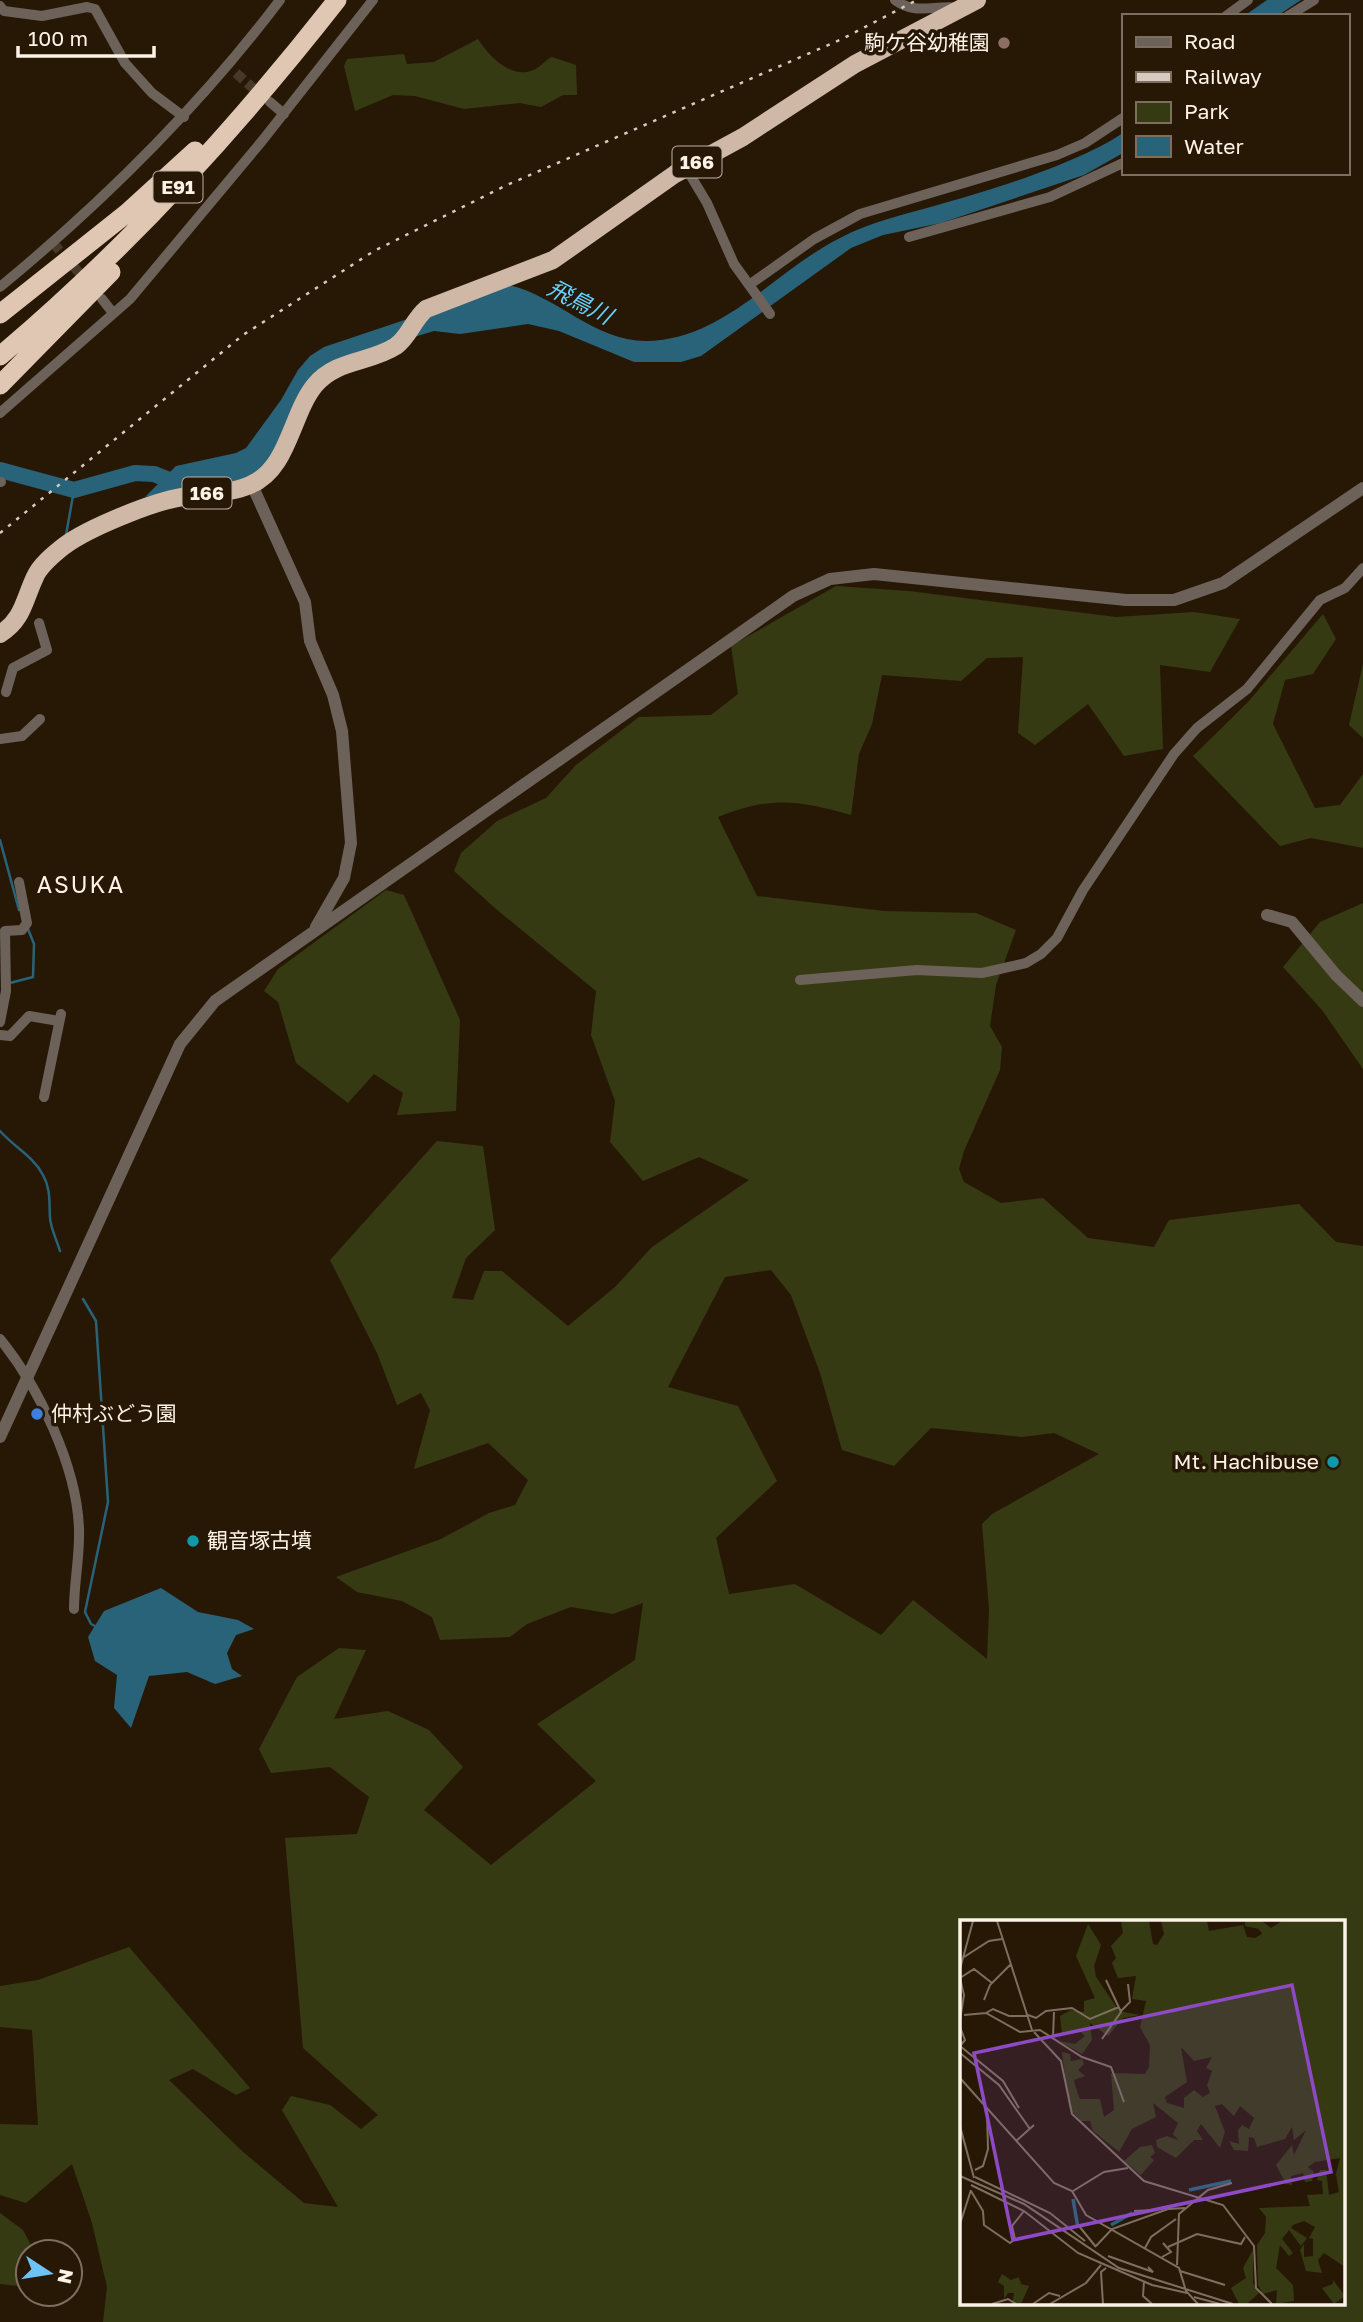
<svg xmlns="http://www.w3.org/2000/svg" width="1363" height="2322" viewBox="0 0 1363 2322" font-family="'Golos Text','Noto Sans JP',sans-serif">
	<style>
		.green { fill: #363a13; fill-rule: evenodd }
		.water { fill: #28637a }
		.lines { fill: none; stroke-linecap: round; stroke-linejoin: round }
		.stream { stroke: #28637a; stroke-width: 2.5 }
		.river { stroke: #28637a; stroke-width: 16 }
		.minor-tunnel { stroke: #473928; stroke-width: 10; stroke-dasharray: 10 5; stroke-linecap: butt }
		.minor { stroke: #6c625a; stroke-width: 10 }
		.tertiary { stroke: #6c625a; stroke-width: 12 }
		.trunk { stroke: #d0b8a7; stroke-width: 18 }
		.motorway { stroke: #e0c7b4; stroke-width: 19 }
		.rail { stroke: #d6cbbe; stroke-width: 2.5; stroke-dasharray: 3.5 7; stroke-linecap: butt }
		.education-dot { fill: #8d6e63; stroke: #271806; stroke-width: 2.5 }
		.shop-dot { fill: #3f7fe0; stroke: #271806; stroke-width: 2.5 }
		.culture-dot { fill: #0f9aa8; stroke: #271806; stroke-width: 2.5 }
		.labels { text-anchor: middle; stroke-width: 7; stroke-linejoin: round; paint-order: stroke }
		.shield { fill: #271806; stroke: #bdb1a3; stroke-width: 2 }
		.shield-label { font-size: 19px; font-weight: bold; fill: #fdf2e6 }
		.poi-label { font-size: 21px; fill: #fdf2e6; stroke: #271806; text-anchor: end }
		.water-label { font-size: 23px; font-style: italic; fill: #63d3ff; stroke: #271806 }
		.neighbourhood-label { font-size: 23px; letter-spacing: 2px; fill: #fdf2e6; stroke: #271806 }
		.inset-river { fill: none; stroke: #28637a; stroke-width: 3.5 }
		.inset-road { fill: none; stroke: #7d6f60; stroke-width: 2 }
		.view { fill: #8e4ac5; fill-opacity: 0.15; stroke: #8e4ac5; stroke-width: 3.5 }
		.inset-edge { fill: none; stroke: #fdf2e6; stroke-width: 3.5 }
	</style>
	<rect width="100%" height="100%" fill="#271806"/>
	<path class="green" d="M478,39C488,55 511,80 533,70C540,68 545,60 552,57L576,65L577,95H563L541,107L520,103L464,109L415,96L393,95L355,111L344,66L347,59L404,54L407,64L434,62Z
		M836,586L909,591L1116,617L1194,612L1240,619L1210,672L1160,665L1163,749L1124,756L1088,704L1035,745L1018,733L1023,657L987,658L961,681L882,675L872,724L859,754L851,815C798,800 770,796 718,817L757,896L884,911L976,913L1016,930L996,985L990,1026L1002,1047L1000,1070L964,1151L959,1169L964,1182L1001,1203L1043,1198L1088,1238L1154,1247L1169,1220L1299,1204L1336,1242L1363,1246V2322H103L107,2287L92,2223L72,2164L26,2203L0,2195V2124L38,2125L32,2030L0,2027V1986L38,1980L129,1947L250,2088L236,2095L193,2069L169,2080L242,2151L304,2203L338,2207L282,2110L291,2096L330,2105L361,2129L378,2115L303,2048L285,1838L357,1834L369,1797L330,1767L271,1773L259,1749L297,1677L339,1648L366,1650L334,1719L388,1711L429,1730L463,1767L424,1810L491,1865L596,1781L537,1724L635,1660L643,1603L613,1614L571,1607L527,1624L510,1637L440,1640L432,1617L402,1601L357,1592L336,1577L441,1539L489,1513L515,1505L528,1480L488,1443L414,1469L430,1410L421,1393L397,1405L377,1353L330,1260L437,1141L483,1146L495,1230L466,1258L452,1298L473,1300L484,1271H502L568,1326L615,1287L652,1247L749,1180L699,1157L643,1181L610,1142L615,1101L591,1035L596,991L496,909L454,871L461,853L497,821L546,798L576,765L639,717L711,715L738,694L731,646ZM771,1270L791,1295L820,1373L842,1450L894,1466L931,1428L1022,1437L1054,1433L1099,1454L992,1514L982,1524L989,1609L987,1659L913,1600L881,1635L795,1584L729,1594L716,1538L777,1481L738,1406L668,1387L725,1277ZM962,1921H1344V2303H962Z
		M1323,614L1336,639L1313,674L1285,680L1273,724L1315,808L1340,805L1363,774V848L1311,838L1280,846L1193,756L1248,702Z
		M1363,664V738L1349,725Z
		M386,890L404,895L460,1020L456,1111L397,1115L403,1093L374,1074L348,1103L296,1063L278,1002L264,991L278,969Z
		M1363,903V1069L1322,1010L1283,967L1320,922Z
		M0,2213L23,2230L30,2243L19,2286L0,2284Z"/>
	<path class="water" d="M1267,0H1301L1277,16H1244Z
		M1123,133V153L1084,175L941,223L883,235L851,248L701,356L681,362H634L559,331L528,324L460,334L434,331L344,358L273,457L249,478L145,497L176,466L236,453L246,448L281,400L298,370L310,356L324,347L509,285C557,296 594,341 646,341C724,340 774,271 840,238C872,221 906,214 941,204C995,189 1078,163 1123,133Z
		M161,1588L198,1612L238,1620L254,1629L236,1635L227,1653L232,1669L242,1676L215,1684L187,1672L149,1676L131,1728L114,1708L117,1675L95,1661L88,1637L104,1611Z"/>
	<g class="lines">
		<path class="stream" d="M66,535L74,490
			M0,840L19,910
			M10,983L33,977L34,944L28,929
			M0,1131C14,1147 33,1156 43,1175C51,1189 49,1203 50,1218C51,1229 57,1241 60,1251
			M83,1299L96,1321L108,1502L85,1612L91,1624L97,1627"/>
		<path class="river" d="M0,470L74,490L135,473L154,474L169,480L183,477"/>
		<path class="minor-tunnel" d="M236,73L263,97
			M53,243L88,283"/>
		<path class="minor" d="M895,0C916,16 936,4 959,8
			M0,6L4,11L42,16L87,7L95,9L125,63L152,93L184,117
			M1226,16L1248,0
			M1288,16L1314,0
			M270,102L284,114
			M686,168L707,203L734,264L770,314
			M909,237L1050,197L1123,163
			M749,285L814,239L860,214L1057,155L1085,143L1123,118
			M0,287C103,202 199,107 280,0
			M102,299L113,313
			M0,413L130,299L262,141L373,0
			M0,482H1
			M6,692L13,668L47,650L39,623
			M0,739L22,736L40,719
			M800,980L917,970L982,973L1026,963L1041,954L1057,938L1083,890L1174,754L1197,728L1247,689L1320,600L1345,588L1363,568
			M0,1022L6,991L5,931L22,930L27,923L19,882
			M0,1035L10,1036L29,1016L59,1021
			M44,1097L61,1014
			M0,1339C39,1387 77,1467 79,1529C80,1556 74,1582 74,1609"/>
		<path class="tertiary" d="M252,485L305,602L310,641L333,695L342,731L351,843L344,878L316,927
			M1267,915L1292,922L1336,975L1363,1001
			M0,1437L180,1044L215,1001L793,596L830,579L874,574L1126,600H1174L1223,583L1363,488"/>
		<path class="trunk" d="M0,634C23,620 24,600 35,577C40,565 54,554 64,546C88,528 152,502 182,497C204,493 229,494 250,485C289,469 291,414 315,385C337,359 370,363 396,346C409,337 413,320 426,309L553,260L675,174L743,137L855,64L977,0"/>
		<path class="motorway" d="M0,314L127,213L195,151
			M0,356C126,250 236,129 337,0
			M0,385L111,272"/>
		<path class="rail" d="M0,533L243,335L374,251L507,185L842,39L917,0"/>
	</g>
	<circle class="education-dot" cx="1004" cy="43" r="7"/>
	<circle class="shop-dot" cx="37" cy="1414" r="7"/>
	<g class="culture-dot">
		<circle cx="1333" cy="1462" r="7"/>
		<circle cx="193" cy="1541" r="7"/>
	</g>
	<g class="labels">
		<g class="shield">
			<rect x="672.5" y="146.5" width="49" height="31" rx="5"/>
			<rect x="153.5" y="171.5" width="49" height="31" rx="5"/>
			<rect x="182.5" y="477.5" width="49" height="31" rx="5"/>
		</g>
		<g class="shield-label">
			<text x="697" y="169">166</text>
			<text x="178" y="194">E91</text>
			<text x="207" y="500">166</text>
		</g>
		<g class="poi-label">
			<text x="990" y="50">駒ケ谷幼稚園</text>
			<text x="51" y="1421" text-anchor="start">仲村ぶどう園</text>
			<text x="1319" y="1469">Mt. Hachibuse</text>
			<text x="207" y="1548" text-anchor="start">観音塚古墳</text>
		</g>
		<g class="water-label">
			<text transform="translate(580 302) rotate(27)" y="8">飛鳥川</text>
		</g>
		<g class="neighbourhood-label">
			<text x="81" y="893">ASUKA</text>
		</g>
	</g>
	<g transform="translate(960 1920)">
		<rect width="385" height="385" fill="#271806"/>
		<path d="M161,1H189L193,24L197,25L204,14L201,1H247L249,11L283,5L287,17L295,18L302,14L299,9L285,6V1H302L311,8L322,1H385V347L364,333L358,340L362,353L346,351L340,330L344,324V337L353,336V319L349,318L355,307L344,301L333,305L331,308L347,318L341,326L329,310L322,319L333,333L329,336L320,325L316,348L333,365L334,381L316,384L317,370L303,374L298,365L297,325L305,313L306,297L299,288L350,286L347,275L363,274L362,261L357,260L360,250H366L369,275L379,272L376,254L380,238L355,242L348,247L354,252L352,261L345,262L343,253L331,256L332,265L326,264L316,245L332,225L334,235L346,210L334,220L332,207L325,219L297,227L294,218L289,217L288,231L274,230L269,221L279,224L278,210L282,205L289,209L294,198L280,186L274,196L262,184L255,186L265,212L260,228L241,204L237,211L243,220H234L216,238L197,227L196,220L207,216L218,220L213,214L218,203L193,183L196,197L172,209L159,232L133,211L130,201H121L109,188L102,132L110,134L111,141L122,139L124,144L118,150L125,156L114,160L115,165L120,179H140L144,197L154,190L151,153L185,154L189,147L190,125L180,107L186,81L172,79L176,56L158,58L152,43L156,38L151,26L163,13ZM221,127L234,141L252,137L246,148L252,151L247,165L250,173L243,177L234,170L224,178V188L207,183L205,177L227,162ZM128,4L141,25L134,46L136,57L159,91L180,95L163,98L148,116L130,103L132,120L122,134L99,121L115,124L125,116L117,109L113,114H102L100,96L111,90L124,92V81L135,78L116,36ZM192,225L195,233L190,237L194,240L181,255L164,241L180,227ZM293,330V363L299,373L287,384H279L271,368L286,358L283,348ZM42,354L51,360L59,357L61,364L69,366L61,384H52L54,373H48L44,379V366L38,362ZM373,360L385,376L374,384L362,368L373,364Z" fill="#363a13" fill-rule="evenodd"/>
		<path class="inset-river" d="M229,270L271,261M113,279L118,308M151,305L172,293"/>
		<path class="inset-road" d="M37,1L72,110M4,37L29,21L42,19M0,49L13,1M0,58L4,75L0,100M0,58L14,49L32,63M24,80L30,65L51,44M161,91L170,82L168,64M26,93L33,89L49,96H67M4,95L26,93L60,112L80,110L122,137L151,147L164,182M68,95L76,98L86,91L112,88L130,99L159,87M0,107L5,120L0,126M74,112L101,141L112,194L184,261L263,285L294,326L296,368L312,384M93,117L94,92M142,119L161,92L146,60M0,126L43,161L59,188M0,133L39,165L70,209M0,158L94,263L112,271L126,295L219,348L226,371L238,384M0,206L14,258M56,221L74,205M15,250L23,246L28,229L27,192M0,256L64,284L159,348L273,384M15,257L90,293L125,321M11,265L64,291L118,333L141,343M11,271L23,291L24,305L50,323L55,319L52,306L64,291M113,271L144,252L168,248M174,291L195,290M0,304L11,270M119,306L136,327M136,326L152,309L208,289L225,288M208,327L237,314L281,324L285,317M185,328L191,317L216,299M148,336L193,352L188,347M202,337L211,332L203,323M141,343L192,365L227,373M217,345L219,294L248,270L272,263M220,351L265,365M184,361L183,376L192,384M234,377L260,384M32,384L48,379L56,384M73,384L89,373L100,376M90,384L126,363L141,345M143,384L141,352L146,348"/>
		<path class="view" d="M332,65L371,252L53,320L14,133Z"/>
		<rect width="385" height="385" class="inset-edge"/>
	</g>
	<rect x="1122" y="14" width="228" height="161" fill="#271806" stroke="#7d6f60" stroke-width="2"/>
	<rect x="1136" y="37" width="35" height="10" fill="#6c625a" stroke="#7d6f60" stroke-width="2"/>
	<text x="1184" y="49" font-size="21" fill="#fdf2e6">Road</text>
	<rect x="1136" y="72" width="35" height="10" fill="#d6cbbe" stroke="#7d6f60" stroke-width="2"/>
	<text x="1184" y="84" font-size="21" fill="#fdf2e6">Railway</text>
	<rect x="1136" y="102" width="35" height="21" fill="#363a13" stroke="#7d6f60" stroke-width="2"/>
	<text x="1184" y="119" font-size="21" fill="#fdf2e6">Park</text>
	<rect x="1136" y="136" width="35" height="21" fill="#28637a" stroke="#7d6f60" stroke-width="2"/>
	<text x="1184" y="154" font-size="21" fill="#fdf2e6">Water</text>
	<g transform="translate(49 2273) rotate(102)"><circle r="33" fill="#271806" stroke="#7d6f60" stroke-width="2"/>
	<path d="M0-5L12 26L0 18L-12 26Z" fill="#6fc2f4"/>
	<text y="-10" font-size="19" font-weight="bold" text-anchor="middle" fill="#fdf2e6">N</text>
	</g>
	<path d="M18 46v10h136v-10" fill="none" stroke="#fdf2e6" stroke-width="3.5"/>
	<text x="28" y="46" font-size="21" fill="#fdf2e6" stroke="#271806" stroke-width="5" paint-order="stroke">100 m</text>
</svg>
